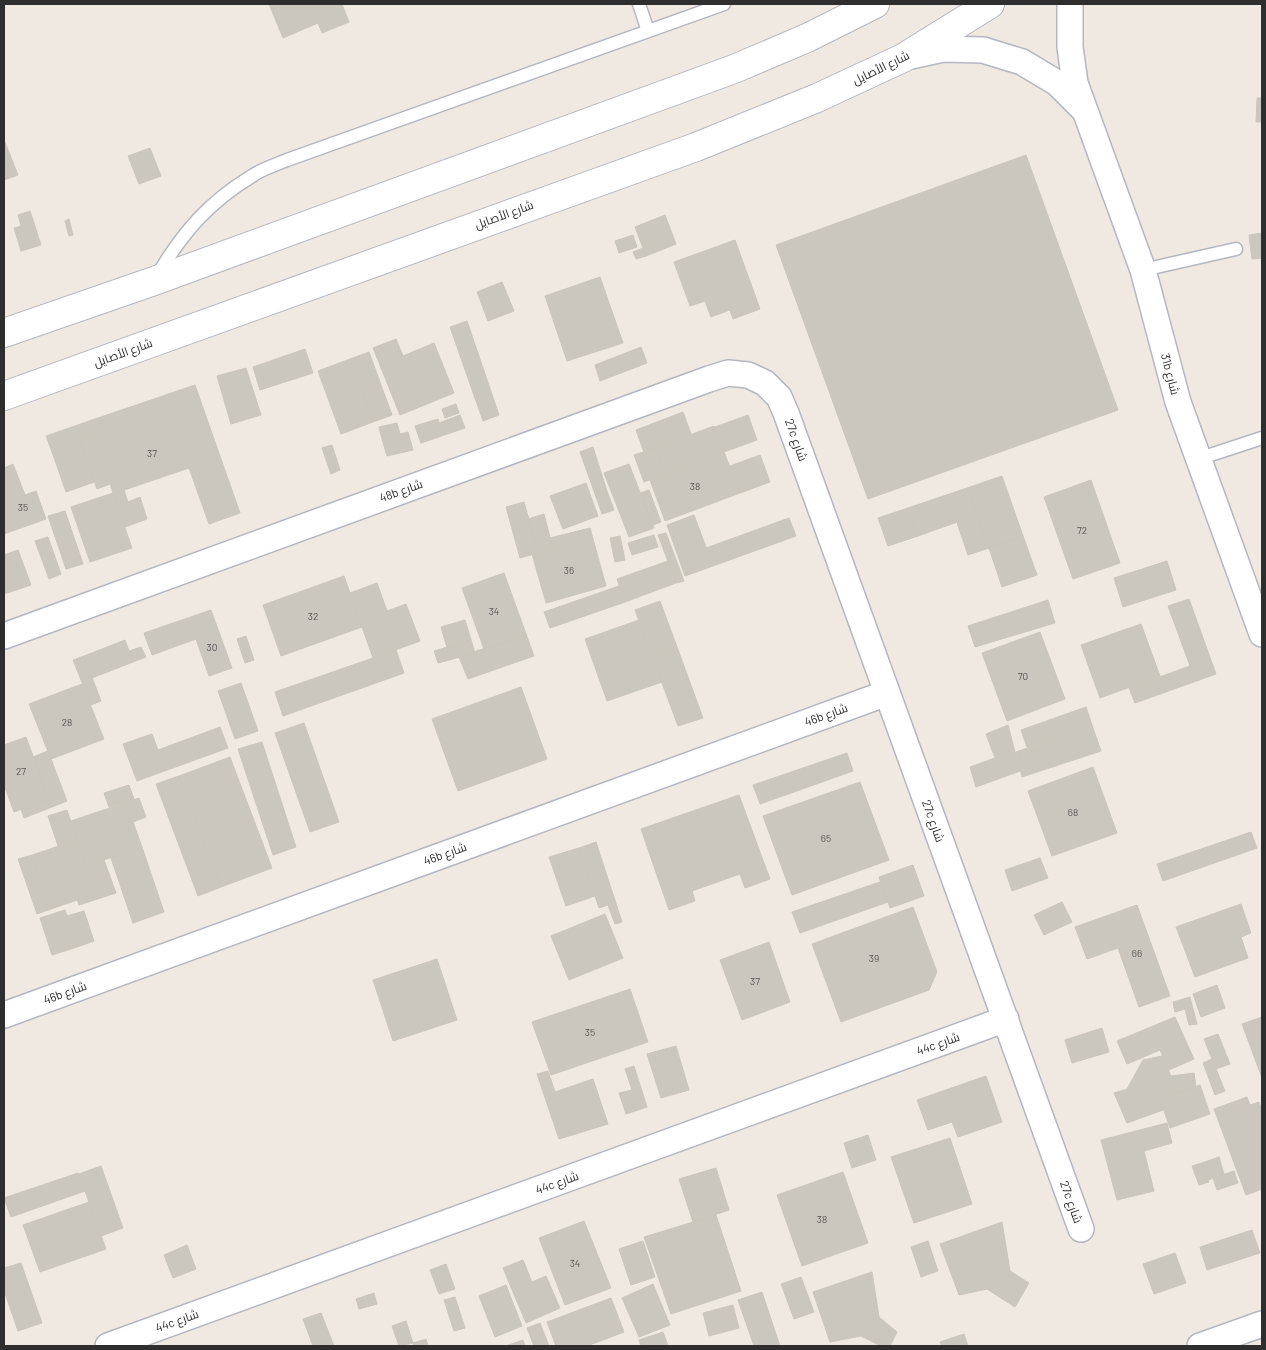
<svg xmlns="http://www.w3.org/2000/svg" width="1266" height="1350" viewBox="0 0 1266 1350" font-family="Barlow,Cairo,sans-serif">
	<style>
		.building { fill: #cbc7bf; stroke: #cbc5ba }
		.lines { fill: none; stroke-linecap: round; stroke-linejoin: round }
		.lane-casing { stroke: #b4b7c1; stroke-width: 15 }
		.street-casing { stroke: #b4b7c1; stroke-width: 28 }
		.secondary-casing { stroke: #b4b7c1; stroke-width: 30 }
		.lane { stroke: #fff; stroke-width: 12 }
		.street { stroke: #fff; stroke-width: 25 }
		.secondary { stroke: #fff; stroke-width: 28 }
		.labels { text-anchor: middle; stroke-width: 4.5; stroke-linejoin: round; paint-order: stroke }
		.number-label { font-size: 10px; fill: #555452 }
		.street-label { font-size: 12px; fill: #2e2e2e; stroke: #fff }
	</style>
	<rect width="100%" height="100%" fill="#efe9e1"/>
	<path class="building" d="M269,4H342L349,22L322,33L318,23L283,38Z
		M1257,98H1262V122H1256Z
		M4,140L18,175L4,180Z
		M150,148L161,176L139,184L128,156Z
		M1026,155L1118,410L868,499L776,245Z
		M30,211L34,223L21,226L18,215Z
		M665,215L673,236L643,248L635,227Z
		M69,219L73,235L69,236L65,221Z
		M34,223L41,245L21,251L14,228Z
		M1262,233V258L1252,259L1249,235Z
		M633,235L637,247L619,253L615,241Z
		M673,236L676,244L646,256L643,248Z
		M735,240L760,309L733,319L730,310L711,317L705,301L690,306L674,262Z
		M643,248L646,256L636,259L633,252Z
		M600,277L623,343L567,361L545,296Z
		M502,282L514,311L488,321L477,292Z
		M467,321L499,415L483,421L450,327Z
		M396,339L403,356L434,343L454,393L400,415L373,348Z
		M641,347L647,363L600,381L595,365Z
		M305,349L313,373L260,390L253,367Z
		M369,352L392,415L373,422L350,359Z
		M350,359L373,422L341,434L318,371Z
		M246,368L261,415L231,424L217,376Z
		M195,385L240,513L209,524L189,468L124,490L128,502L140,497L147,519L125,527L110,484L97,489L79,439L103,431L98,418Z
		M456,404L459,413L445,418L442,409Z
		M683,412L691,434L644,452L636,430Z
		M460,415L465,428L421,443L415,426L438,419L439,423Z
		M748,415L757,440L724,452L715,427Z
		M98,418L103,431L51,449L46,436Z
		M397,423L400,434L382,439L379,427Z
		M714,426L724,452L665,474L655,448Z
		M408,432L413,450L387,456L382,439Z
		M79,439L94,482L66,492L51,449Z
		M332,445L340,470L331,474L322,448Z
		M593,447L607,491L595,494L580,452Z
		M655,448L665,474L644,482L634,455Z
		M724,452L740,493L665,521L650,480Z
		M760,455L770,482L740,493L730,466Z
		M13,464L25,495L36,491L46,519L4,534V468Z
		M629,464L654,528L629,537L604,473Z
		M1002,476L1023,536L989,548L967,488Z
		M1091,480L1120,563L1073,579L1044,497Z
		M586,483L598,516L563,529L550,496Z
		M967,488L977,515L918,536L908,508Z
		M649,490L661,522L653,525L640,493Z
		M607,491L614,510L602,514L595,494Z
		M113,493L132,548L90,562L71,507Z
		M524,502L538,553L520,558L506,507Z
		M908,508L918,536L888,546L878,518Z
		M65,511L83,564L66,569L48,516Z
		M544,514L553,549L538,553L528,519Z
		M694,515L713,566L685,576L667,525Z
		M977,515L989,548L968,555L957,523Z
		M789,518L796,536L713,566L706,548Z
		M590,528L606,586L546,603L532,554L553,549L550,538Z
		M666,533L684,581L676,583L658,535Z
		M654,535L658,547L632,555L628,543Z
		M620,536L625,560L615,562L610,538Z
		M1023,536L1037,575L1002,587L989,548Z
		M48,537L61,574L49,579L35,541Z
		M18,550L31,585L4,594V555Z
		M668,561L676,583L625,602L617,579Z
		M1167,561L1176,590L1123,607L1114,578Z
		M504,573L526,634L484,649L462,588Z
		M344,576L362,627L281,656L263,605Z
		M377,583L387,611L406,604L420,641L373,658L350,593Z
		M619,586L625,602L550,628L544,612Z
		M1189,599L1216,674L1135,703L1129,688L1190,666L1168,606Z
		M1048,600L1055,623L975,647L968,626Z
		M660,601L677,647L652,656L635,610Z
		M211,610L232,668L209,676L196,639L152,655L144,633Z
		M465,620L471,640L447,648L441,627Z
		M639,620L662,682L607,701L585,639Z
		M1141,624L1160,676L1100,698L1081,645Z
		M1040,632L1065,699L1007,721L982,653Z
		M526,634L534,656L468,679L459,657Z
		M246,636L254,660L245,663L237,639Z
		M125,640L133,662L92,678L84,656Z
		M471,640L475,653L438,663L434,651Z
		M141,647L146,657L133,662L129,651Z
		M677,647L703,718L678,726L652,656Z
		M396,650L404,673L283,716L275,692Z
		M84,656L101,701L91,705L73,660Z
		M241,683L258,731L235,739L218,691Z
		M82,684L104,739L51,759L29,704Z
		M521,687L547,759L458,791L432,719Z
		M1086,707L1092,725L1027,747L1021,730Z
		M304,723L339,822L310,832L275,733Z
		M1008,725L1020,771L976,787L970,767L995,758L986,734Z
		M1092,725L1101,751L1022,777L1016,752Z
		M220,727L228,748L137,781L123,744L152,734L158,750Z
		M26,737L49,799L14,812L4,785V745Z
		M262,742L296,847L273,855L238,749Z
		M48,751L67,801L24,818L21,809L49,799L33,757Z
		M847,753L853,771L760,804L753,785Z
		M230,757L272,868L221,887L179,776Z
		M1093,767L1117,833L1052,856L1028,791Z
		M179,776L221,887L198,896L156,784Z
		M860,782L889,860L792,895L763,816Z
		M129,785L134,799L109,807L104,793Z
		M739,795L770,879L745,888L740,874L692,891L695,901L669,910L641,829Z
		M139,798L146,817L133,822L142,847L86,866L71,821Z
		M67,810L77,840L58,846L48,816Z
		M1251,832L1257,848L1163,881L1157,864Z
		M77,840L86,866L68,872L77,900L51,909L32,855Z
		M596,842L622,922L615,924L608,905L599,908L579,848Z
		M142,847L164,912L133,923L111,858Z
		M579,848L595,896L566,906L549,857Z
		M32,855L51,909L37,914L18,859Z
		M1040,858L1048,878L1012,891L1005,870Z
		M104,860L116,893L79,905L68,872Z
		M913,865L924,896L890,908L879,877Z
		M880,882L888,902L800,933L792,912Z
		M1062,902L1072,922L1044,935L1034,915Z
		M1241,904L1251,933L1241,937L1248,958L1195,977L1176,927Z
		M1137,905L1170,996L1139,1007L1118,948L1087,959L1075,927Z
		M913,907L937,972L929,990L841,1022L812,944Z
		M65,910L77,947L52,955L40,918Z
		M84,911L94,941L77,947L67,916Z
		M605,914L623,958L569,980L551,936Z
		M769,942L790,1002L742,1020L720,960Z
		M437,959L457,1020L393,1041L373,980Z
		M1217,985L1225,1008L1201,1017L1193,994Z
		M630,989L648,1042L551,1075L532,1022Z
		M1190,997L1197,1024L1189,1025L1185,1009L1175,1012L1173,1002Z
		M1175,1017L1194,1059L1169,1070L1160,1050L1127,1064L1117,1041Z
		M1262,1017V1078L1242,1024Z
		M1102,1028L1109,1052L1072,1063L1065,1040Z
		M1218,1034L1230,1064L1216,1069L1204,1039Z
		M676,1046L689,1090L661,1098L647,1054Z
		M1162,1056L1171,1076L1194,1073L1196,1087L1160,1099L1163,1110L1127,1123L1114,1093L1127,1089L1143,1060Z
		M1212,1059L1225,1091L1215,1095L1203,1063Z
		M634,1066L647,1107L626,1114L619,1093L632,1090L625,1069Z
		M548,1071L555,1092L593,1079L608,1124L559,1139L537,1074Z
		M986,1076L1002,1122L958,1137L952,1122L928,1130L917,1100Z
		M1200,1085L1210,1114L1170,1128L1160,1099Z
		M1247,1097L1250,1105L1259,1102L1262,1111V1189L1246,1195L1214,1109Z
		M1167,1123L1172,1143L1144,1151L1154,1191L1117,1200L1101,1140Z
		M868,1135L876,1160L852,1168L844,1143Z
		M950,1138L972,1204L914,1223L891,1157Z
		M1219,1157L1224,1174L1208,1180L1202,1163Z
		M1202,1163L1209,1182L1199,1185L1192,1166Z
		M101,1166L123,1228L101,1236L79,1174Z
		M716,1168L729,1210L693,1222L679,1179Z
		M1234,1171L1238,1183L1217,1190L1213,1178Z
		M843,1172L868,1243L802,1266L777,1195Z
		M78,1173L85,1191L11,1217L4,1198Z
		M89,1202L106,1249L40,1272L23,1225Z
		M716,1215L741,1291L671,1314L644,1237Z
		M584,1221L611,1288L565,1305L539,1238Z
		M1002,1222L1010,1271L1029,1283L1015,1307L987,1289L959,1295L940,1244Z
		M1252,1230L1260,1253L1207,1270L1200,1247Z
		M643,1241L655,1277L631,1285L619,1249Z
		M928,1241L938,1271L921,1277L911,1247Z
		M187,1245L196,1269L173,1278L164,1255Z
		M1175,1253L1186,1283L1154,1294L1143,1264Z
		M523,1260L532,1282L546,1276L560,1308L526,1323L503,1268Z
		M21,1263L42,1323L18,1331L4,1290V1268Z
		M446,1264L455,1289L439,1294L430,1270Z
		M872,1272L879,1317L897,1332L890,1346H881L861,1336L830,1342L813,1292Z
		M801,1277L814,1312L794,1319L781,1284Z
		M653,1284L670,1325L639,1337L622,1298Z
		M506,1285L522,1326L495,1337L479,1296Z
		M762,1292L780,1346H754L738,1300Z
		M374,1293L377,1304L359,1309L356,1299Z
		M455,1297L465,1328L454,1331L444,1300Z
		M611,1298L624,1332L587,1346H556L547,1322Z
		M733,1305L739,1328L709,1336L703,1313Z
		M321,1313L334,1346H313L303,1319Z
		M406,1321L413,1343L399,1346L392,1326Z
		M540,1323L549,1346H534L527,1328Z
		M663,1332L668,1346H641L639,1340Z
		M964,1334L968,1346H942L940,1342Z
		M426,1339L428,1346H414L413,1343Z
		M523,1340L525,1346H506Z"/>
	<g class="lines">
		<defs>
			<path id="lane" d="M639,4L648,31
				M1143,270L1236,249
				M157,276C182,233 209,202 252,176C262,169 275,165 287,160L724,4
				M1198,459L1262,438"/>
			<path id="street" d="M1070,4V47L1075,83L1143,270L1178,402L1262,634
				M911,56L943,49L983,50L1022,62L1057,83L1082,108
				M4,636L709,379L728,373L748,375L765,383L779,397L786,413L1081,1229
				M4,1015L887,693
				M108,1346L1006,1019
				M1200,1346L1262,1324"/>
			<path id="secondary" d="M4,333L154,281L734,69L807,38L875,4
				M4,396L696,147L817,98L903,58L990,4"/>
		</defs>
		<use href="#lane" class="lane-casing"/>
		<use href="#street" class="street-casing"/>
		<use href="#secondary" class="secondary-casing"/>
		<use href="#lane" class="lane"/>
		<use href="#street" class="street"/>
		<use href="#secondary" class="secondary"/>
	</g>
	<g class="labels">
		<g class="number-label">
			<text x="152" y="457">37</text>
			<text x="695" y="490">38</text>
			<text x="23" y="511">35</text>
			<text x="1082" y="534">72</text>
			<text x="569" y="574">36</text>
			<text x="494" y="615">34</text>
			<text x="313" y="620">32</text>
			<text x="212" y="651">30</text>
			<text x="1023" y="680">70</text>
			<text x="67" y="726">28</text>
			<text x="21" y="775">27</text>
			<text x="1073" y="816">68</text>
			<text x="826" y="842">65</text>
			<text x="1137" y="957">66</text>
			<text x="874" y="962">39</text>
			<text x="755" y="985">37</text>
			<text x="590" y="1036">35</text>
			<text x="822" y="1223">38</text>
			<text x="575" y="1267">34</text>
		</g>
		<g class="street-label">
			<text transform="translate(881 68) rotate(-26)" y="4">شارع الأصايل</text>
			<text transform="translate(504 215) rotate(-20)" y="4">شارع الأصايل</text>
			<text transform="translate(123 353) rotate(-20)" y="4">شارع الأصايل</text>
			<text transform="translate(1170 374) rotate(75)" y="4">31b شارع</text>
			<text transform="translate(796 440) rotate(70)" y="4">27c شارع</text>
			<text transform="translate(401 491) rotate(-20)" y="4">48b شارع</text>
			<text transform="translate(826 715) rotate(-20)" y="4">46b شارع</text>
			<text transform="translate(933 821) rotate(70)" y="4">27c شارع</text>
			<text transform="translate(445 854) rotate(-20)" y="4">46b شارع</text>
			<text transform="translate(65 993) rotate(-20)" y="4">46b شارع</text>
			<text transform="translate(938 1044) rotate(-20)" y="4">44c شارع</text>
			<text transform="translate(557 1183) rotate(-20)" y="4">44c شارع</text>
			<text transform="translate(1071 1202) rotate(70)" y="4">27c شارع</text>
			<text transform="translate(177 1321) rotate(-20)" y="4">44c شارع</text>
		</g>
	</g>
	<rect width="1266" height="1350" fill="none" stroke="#2e2e2e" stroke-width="10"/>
</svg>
